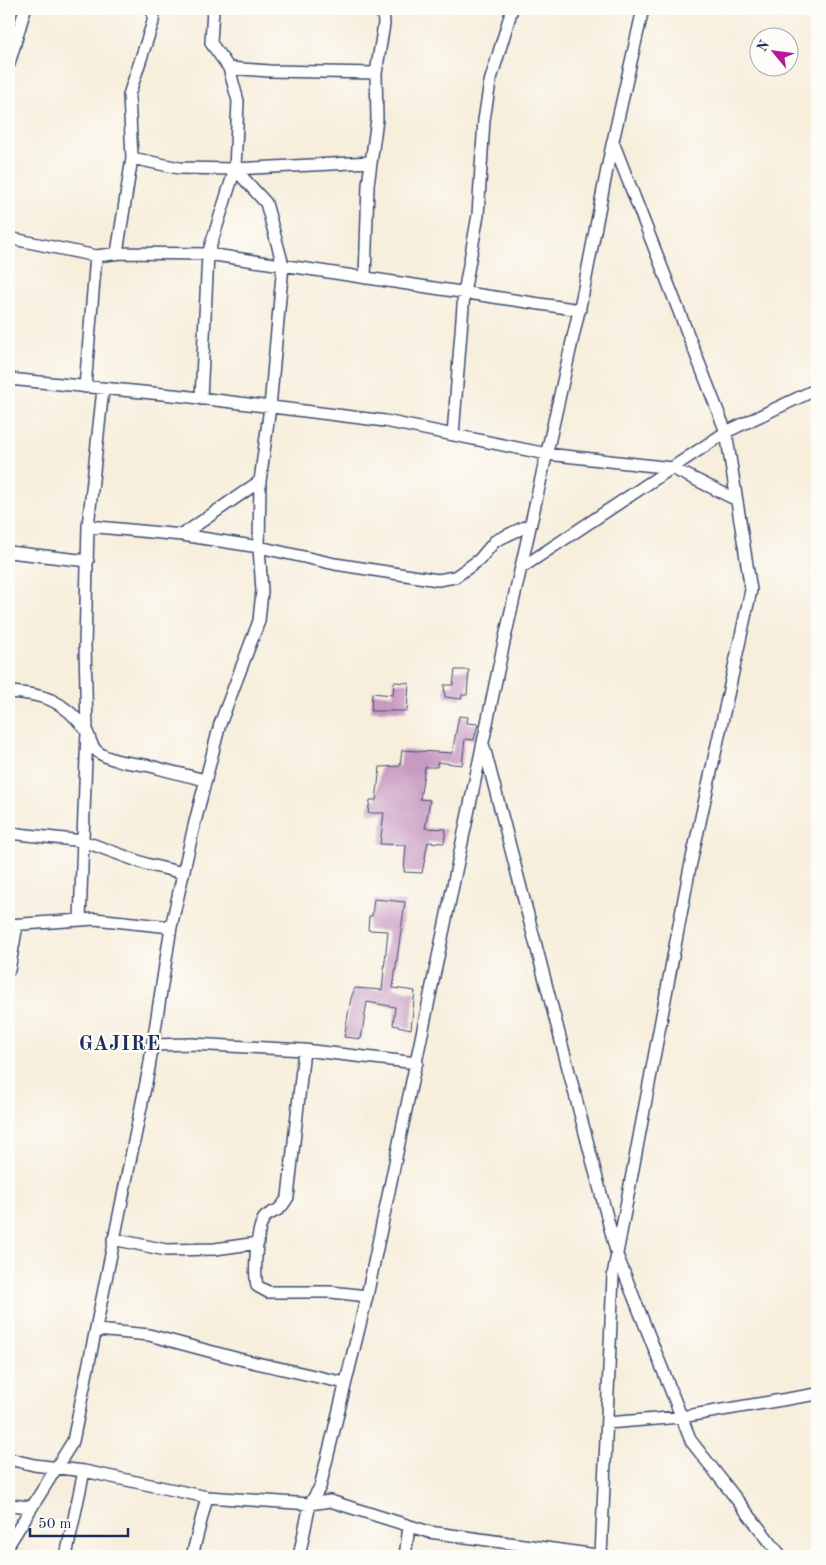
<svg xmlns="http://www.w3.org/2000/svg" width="826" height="1565" viewBox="0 0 826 1565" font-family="'Old Standard TT',serif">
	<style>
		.building { fill: #c79ac1 }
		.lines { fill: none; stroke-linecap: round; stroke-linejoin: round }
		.street-casing { stroke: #3c4c71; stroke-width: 14 }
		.street { stroke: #fff; stroke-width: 11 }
		.labels { text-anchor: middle; stroke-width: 4.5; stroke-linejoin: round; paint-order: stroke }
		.district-label { font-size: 20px; font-weight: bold; letter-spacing: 1px; fill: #1b2f5e; stroke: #fdfcf7 }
	</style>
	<rect width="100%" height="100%" fill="#fdfcf7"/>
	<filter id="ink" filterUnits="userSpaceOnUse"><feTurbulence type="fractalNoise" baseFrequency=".02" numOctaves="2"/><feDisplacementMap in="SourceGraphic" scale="10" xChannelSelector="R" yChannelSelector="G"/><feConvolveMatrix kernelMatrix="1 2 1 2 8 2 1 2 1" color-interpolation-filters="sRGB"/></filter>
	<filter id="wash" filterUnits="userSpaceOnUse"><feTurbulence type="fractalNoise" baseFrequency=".0096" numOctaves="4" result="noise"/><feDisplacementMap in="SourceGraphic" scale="20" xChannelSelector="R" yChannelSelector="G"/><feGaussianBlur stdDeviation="1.12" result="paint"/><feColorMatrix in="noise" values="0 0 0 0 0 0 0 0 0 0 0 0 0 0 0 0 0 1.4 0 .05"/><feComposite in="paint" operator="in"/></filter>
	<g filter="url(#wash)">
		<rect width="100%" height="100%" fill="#f7eedc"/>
		<g id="blocks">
			<path class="building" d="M455,670H469L467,695H462L461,699L445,697L444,685H453Z
				M394,682L409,683L407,711H371L372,693L393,695Z
				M459,716L468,717L467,723L478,724L474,740L465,739L462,765L437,762V767H425L420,799L430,800L425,828L446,829L444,843L428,842L422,873L404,872L406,845L380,844L384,813H368L370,800H376L380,767L400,766L402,750L452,753Z
				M374,899L405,902L393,988L415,991L411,1029L393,1025L395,1007L367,1002L361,1039L344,1037L351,998L355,988L382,990L388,931L368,930L369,916H372Z"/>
		</g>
	</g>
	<g filter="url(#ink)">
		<use href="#blocks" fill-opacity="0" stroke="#3c4c71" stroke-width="1"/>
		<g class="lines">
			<defs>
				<path id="street" d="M9,64L25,9
					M229,68L270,71L376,73
					M132,158L179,168L235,169L208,254L201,399
					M235,169L371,162
					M9,238L96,256L121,253L208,254L580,310
					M117,253L132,158L129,95L153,22L154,9
					M365,278L368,185L377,119L376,73L384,24L383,9
					M9,379L183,396L385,421L547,454L672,468L737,500
					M85,387L96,256
					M453,435L464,293L478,215L484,120L490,82L512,9
					M88,526L182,535L259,547L335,564L438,580L455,577L479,560L495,541L531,524
					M182,535L260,481
					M9,552L88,561
					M521,568L726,432L817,389
					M9,692C44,694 63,700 85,729C91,736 89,746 98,752C111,762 134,763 150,766C169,771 187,776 206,780
					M484,747L617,1255L691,1441L781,1556
					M9,833L83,841L146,864L183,873
					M80,920L87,731L85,646L88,526L103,389
					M9,925L95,919L171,927
					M9,970L17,925
					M153,1045L191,1044L304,1050L417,1063
					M304,1050L288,1197C286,1200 284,1204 281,1207C276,1213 267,1212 263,1220C256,1234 254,1271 257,1286L268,1292H331L367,1296
					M113,1239L166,1250L215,1249L258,1243
					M97,1330L149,1335L239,1359L345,1383
					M607,1423L681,1417L817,1394
					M9,1459L34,1465L84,1471L207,1497L310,1504L330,1501L429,1532L604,1556
					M9,1505L31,1507
					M9,1544L73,1441L149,1068L171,927L194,826L220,724L259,621L262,591L259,547L260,481L270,407L283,265L266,203L235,169L238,101L229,68L211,43L213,9
					M66,1556L84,1471
					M192,1556L207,1497
					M299,1556L310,1504L320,1487L367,1296L504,642L583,293L610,154L643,9
					M405,1556L409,1527
					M601,1556L613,1275L689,872L751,590L726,432L613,142"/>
			</defs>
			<use href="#street" class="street-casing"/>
			<use href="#street" class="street"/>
		</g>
	</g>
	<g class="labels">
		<g class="district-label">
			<text x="120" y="1050">GAJIRE</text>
		</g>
	</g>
	<rect width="826" height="1565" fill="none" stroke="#fdfcf7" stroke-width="30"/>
	<g transform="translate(774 52) rotate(299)"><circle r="24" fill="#fdfcf7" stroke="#a3aaba"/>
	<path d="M0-4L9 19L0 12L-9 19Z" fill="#b5179e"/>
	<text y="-8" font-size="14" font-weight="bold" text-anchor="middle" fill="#1b2f5e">N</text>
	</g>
	<path d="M30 1528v8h98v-8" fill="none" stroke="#1b2f5e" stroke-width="2.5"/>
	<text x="38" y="1528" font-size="15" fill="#1b2f5e" stroke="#fdfcf7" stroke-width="4" paint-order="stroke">50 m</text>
</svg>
